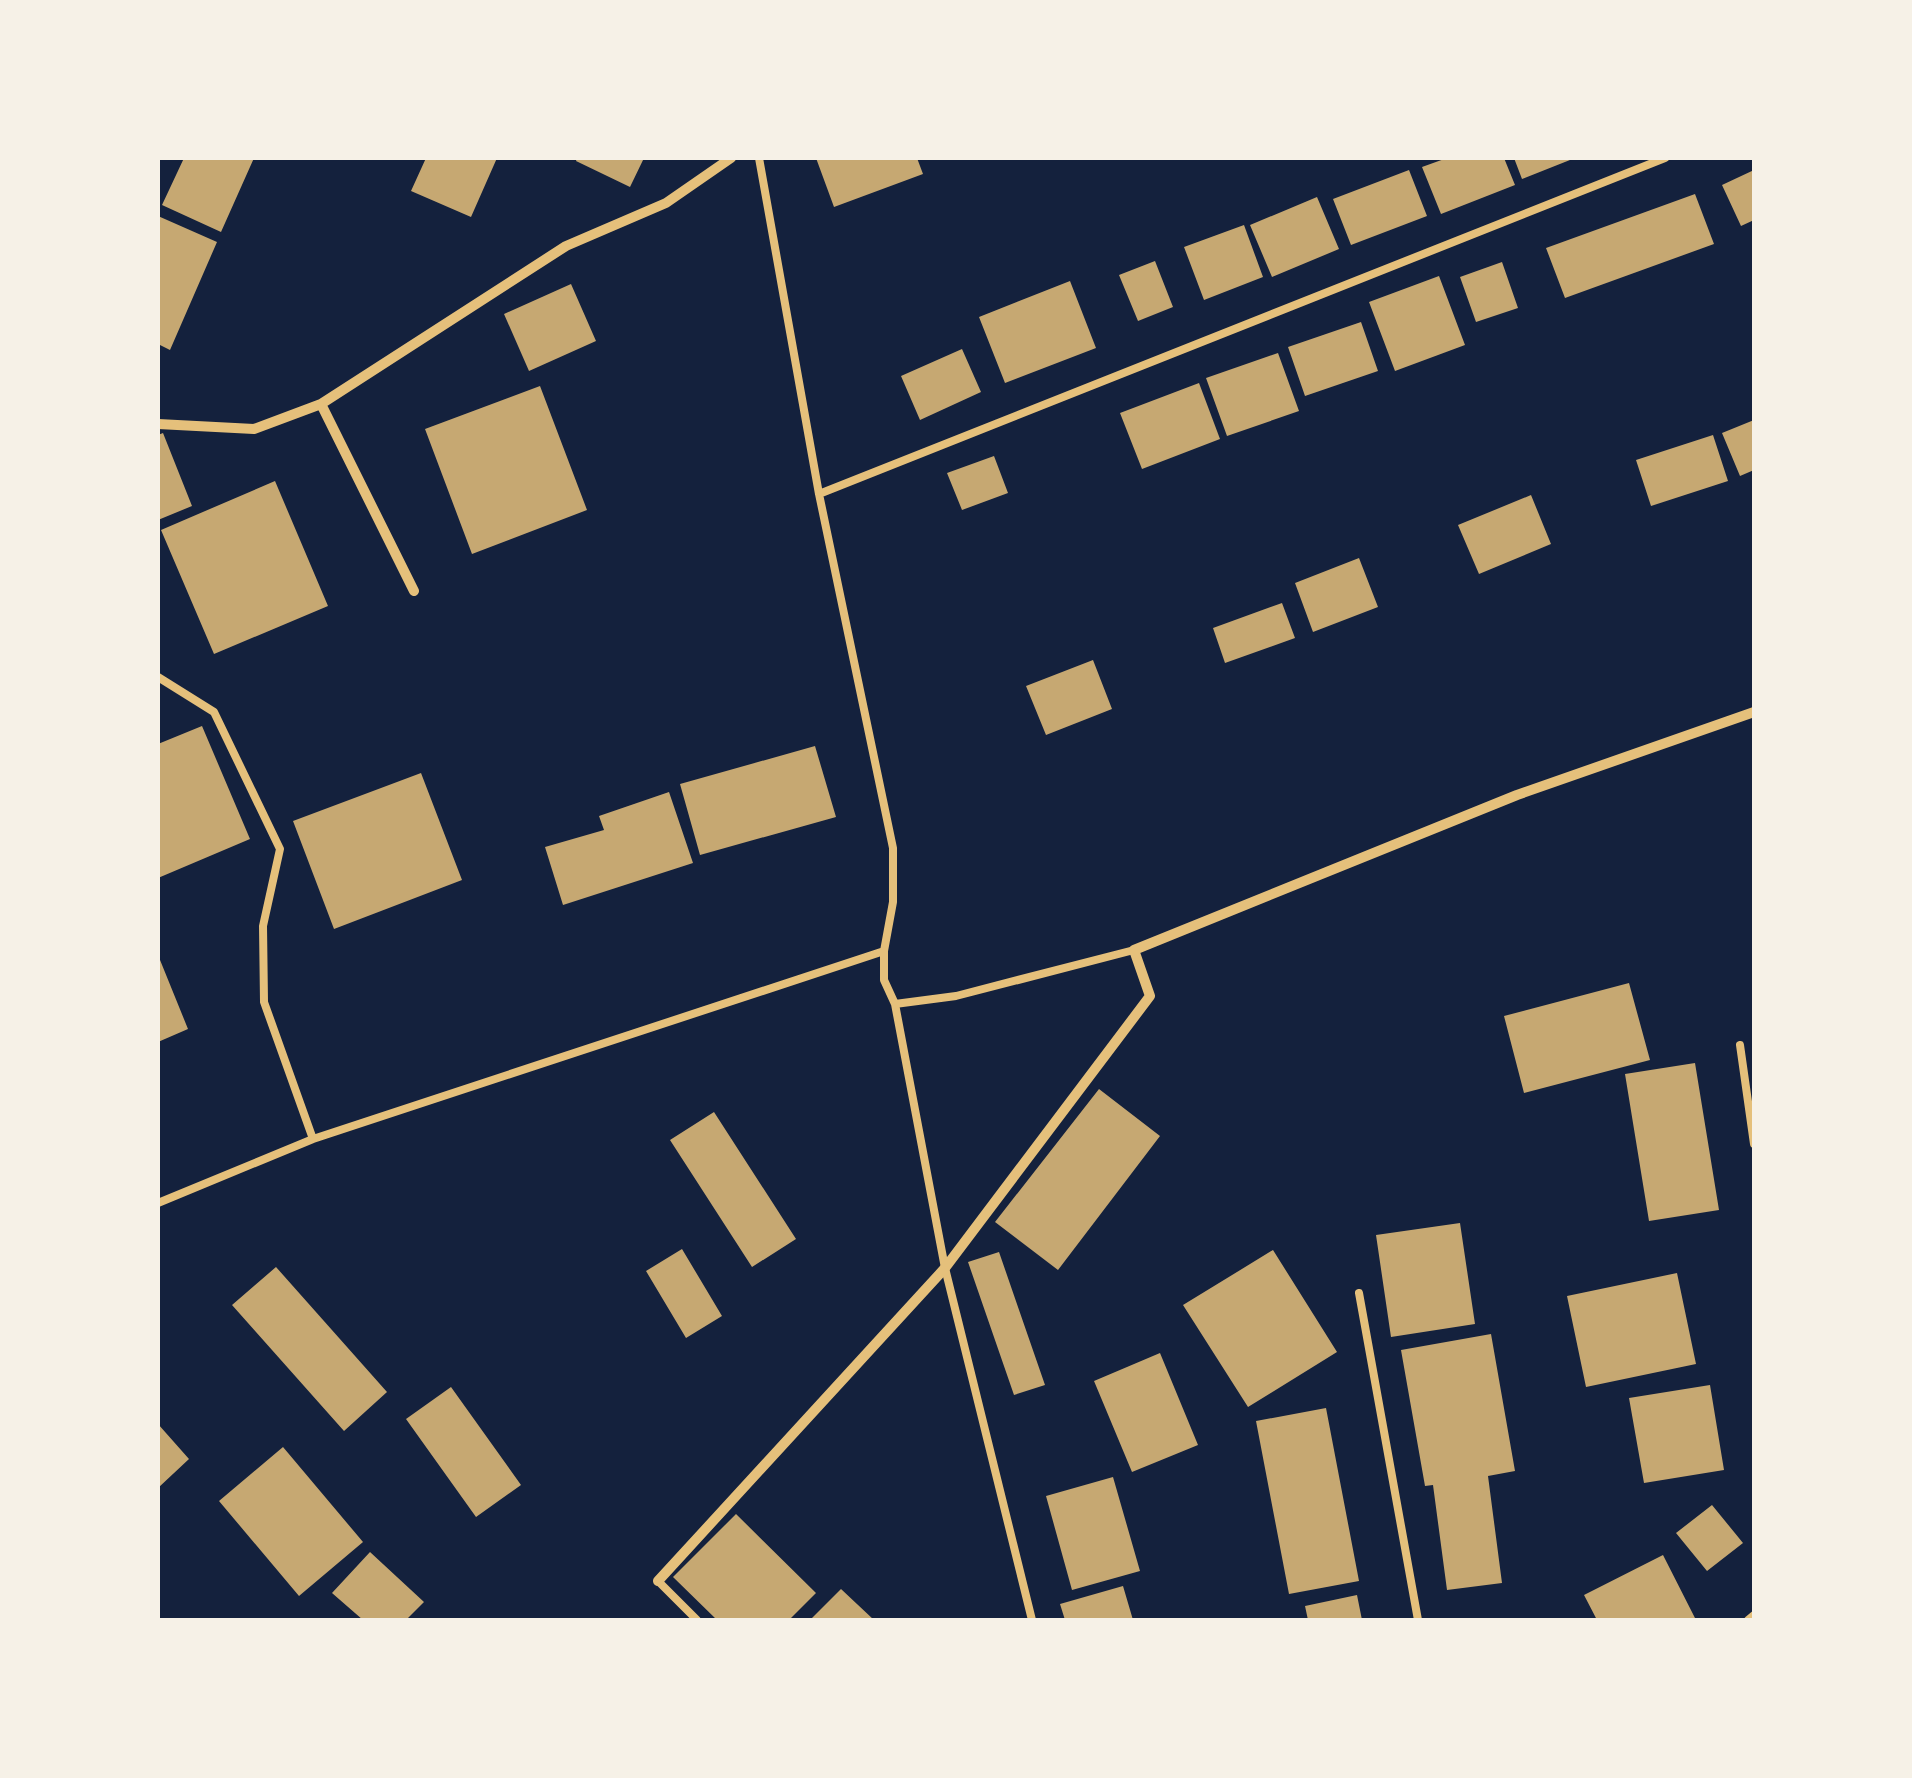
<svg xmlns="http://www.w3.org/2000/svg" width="1912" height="1778" viewBox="0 0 1912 1778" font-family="'Space Grotesk',sans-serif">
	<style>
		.building { fill: #c6a872 }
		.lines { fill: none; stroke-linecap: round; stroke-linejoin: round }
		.service { stroke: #e5c07b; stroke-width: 8 }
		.minor { stroke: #e5c07b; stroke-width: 10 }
	</style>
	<rect width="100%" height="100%" fill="#14213d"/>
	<path class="building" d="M184,158H254L221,232L162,205Z
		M426,158H497L471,217L411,191Z
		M577,158H644L630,187L576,161Z
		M816,158H917L923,174L834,207Z
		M1447,158H1504L1515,185L1441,214L1422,167Z
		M1514,158H1575L1522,179Z
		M1409,170L1427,216L1351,245L1333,199Z
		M1754,170V220L1741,226L1722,185Z
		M1695,194L1714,244L1565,298L1546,248Z
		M1317,197L1339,249L1272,277L1250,225Z
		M158,216L217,242L170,350L158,344Z
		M1244,225L1263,277L1204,300L1184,247Z
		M1155,261L1173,307L1138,321L1119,275Z
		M1502,262L1518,308L1476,322L1460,277Z
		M1439,276L1465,345L1395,371L1369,302Z
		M1070,281L1096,348L1005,383L979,317Z
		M571,284L596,341L529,371L504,314Z
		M1361,322L1378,371L1305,396L1288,347Z
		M962,349L981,392L920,420L901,376Z
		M1278,353L1299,411L1227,436L1206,378Z
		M1199,383L1220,439L1142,469L1120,413Z
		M540,386L587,510L472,554L425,429Z
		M1754,420V470L1740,476L1722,433Z
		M163,433L192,506L158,520V435Z
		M1713,435L1728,481L1651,506L1636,460Z
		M994,456L1008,493L962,510L947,473Z
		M275,481L328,606L214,654L161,530Z
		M1531,495L1551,544L1479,574L1458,525Z
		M1359,558L1378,607L1313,632L1295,583Z
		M1282,603L1295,638L1225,663L1213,628Z
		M1093,660L1112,709L1046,735L1026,686Z
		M202,726L250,839L158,878V744Z
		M815,746L836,817L700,855L680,784Z
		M421,773L462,880L334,929L293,821Z
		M669,792L693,863L563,905L545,847L604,830L599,816Z
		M158,955L188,1029L158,1042Z
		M1629,983L1650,1060L1524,1093L1504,1016Z
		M1695,1063L1719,1210L1649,1221L1625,1074Z
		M1099,1089L1160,1136L1058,1270L995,1222Z
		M714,1112L796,1239L752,1267L670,1140Z
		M1460,1223L1475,1324L1391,1337L1376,1235Z
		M682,1249L722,1316L686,1338L646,1271Z
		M1273,1250L1337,1352L1248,1407L1183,1305Z
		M999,1252L1045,1385L1014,1395L968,1262Z
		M276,1267L387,1392L344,1431L232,1305Z
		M1677,1273L1696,1364L1586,1387L1567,1296Z
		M1491,1334L1515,1471L1488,1476L1502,1583L1447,1590L1433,1485L1425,1486L1401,1350Z
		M1160,1353L1198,1445L1132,1472L1094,1381Z
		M1710,1385L1724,1470L1644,1483L1629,1398Z
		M451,1387L521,1485L476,1517L406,1419Z
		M1326,1408L1359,1581L1289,1594L1256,1421Z
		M158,1424L189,1459L158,1488Z
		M283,1447L363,1542L299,1596L219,1501Z
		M1113,1477L1140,1571L1072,1590L1046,1496Z
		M1712,1505L1743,1543L1707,1571L1676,1533Z
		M736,1514L816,1593L789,1620H717L673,1577Z
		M370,1552L424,1602L406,1620H363L332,1593Z
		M1663,1555L1696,1620H1597L1584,1595Z
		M1123,1586L1133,1620H1065L1060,1604Z
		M841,1589L874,1620H810Z
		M1357,1595L1362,1620H1308L1305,1606Z"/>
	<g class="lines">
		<path class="service" d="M819,494L1665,158
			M158,677L214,712L280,849L263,926L264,1002L313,1139
			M884,951V980L895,1004L956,996L1134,950
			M895,1004L945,1268L1032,1620
			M1740,1045L1754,1144
			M158,1203L313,1139L884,951L893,902V848L819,494L759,158
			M1359,1293L1418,1620
			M658,1581L697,1620
			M1748,1620L1754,1615"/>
		<path class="minor" d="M321,404L414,591
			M158,424L254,429L321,404L566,246L666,203L731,158
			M658,1581L945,1268L1150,996L1134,950L1517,795L1754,712"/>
	</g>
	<rect width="1912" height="1778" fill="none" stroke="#f6f1e7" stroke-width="320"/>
</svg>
